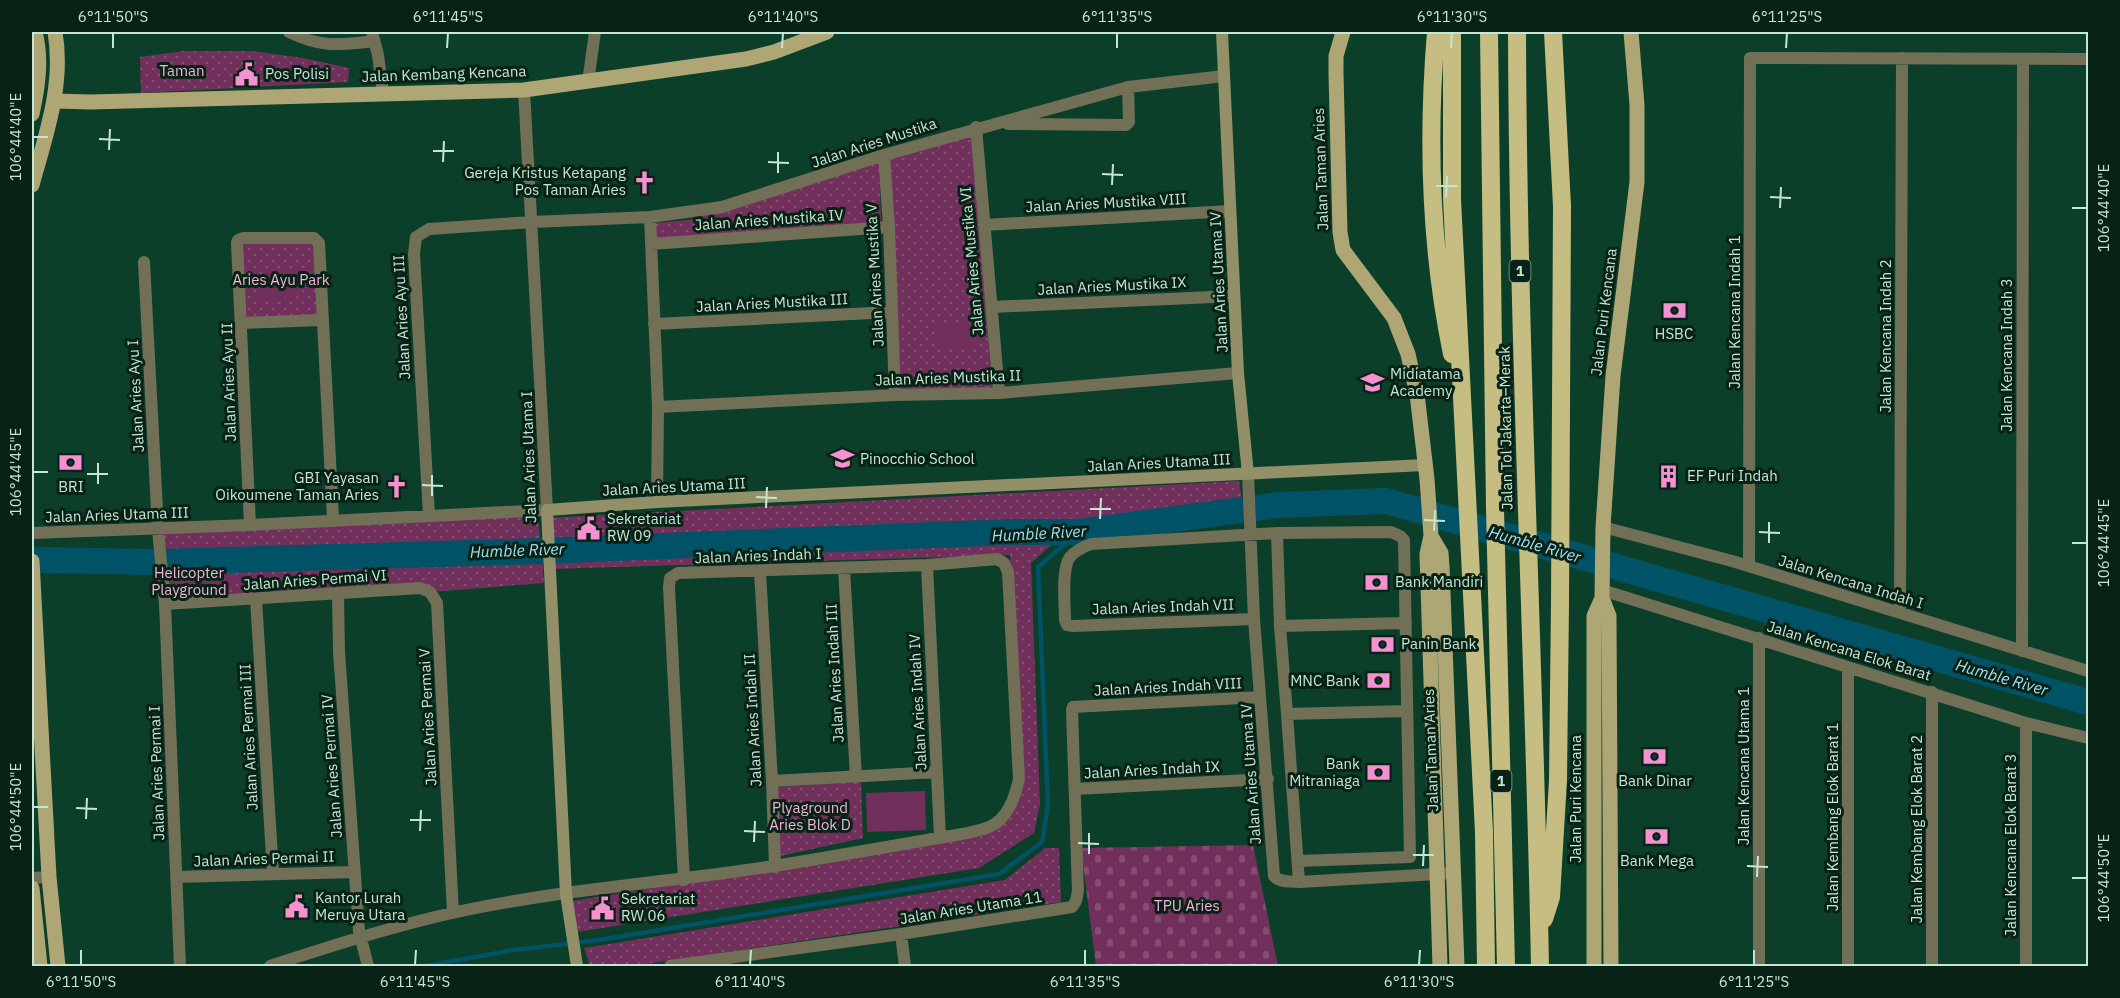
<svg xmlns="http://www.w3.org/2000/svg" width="2120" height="998" viewBox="0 0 2120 998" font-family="'IBM Plex Sans',sans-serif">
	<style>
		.green { fill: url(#green-dots) }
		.cemetery { fill: url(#cemetery-stones) }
		.pitch { fill: #71305c }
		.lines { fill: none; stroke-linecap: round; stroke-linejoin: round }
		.stream { stroke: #005267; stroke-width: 4.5 }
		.river { stroke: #005267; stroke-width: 26 }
		.street { stroke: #726f57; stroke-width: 12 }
		.secondary { stroke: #938f68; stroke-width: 12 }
		.primary { stroke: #aea775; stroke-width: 15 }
		.highway { stroke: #c5bd81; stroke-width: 18 }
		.ticks { fill: none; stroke: #c6e5d4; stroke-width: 2 }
		.labels { text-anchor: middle; stroke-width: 6; stroke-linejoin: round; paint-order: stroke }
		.shield { fill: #082216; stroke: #8daa9b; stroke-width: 1.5 }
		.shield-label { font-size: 14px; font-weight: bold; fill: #c6e5d4 }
		.park-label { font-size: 15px; fill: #f4b1da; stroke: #082216 }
		.poi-label { font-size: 15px; fill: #c6e5d4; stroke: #082216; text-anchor: start }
		.street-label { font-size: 15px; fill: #c6e5d4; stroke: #082216 }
		.water-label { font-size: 16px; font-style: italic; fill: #a7def2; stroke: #082216 }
		.neatline { fill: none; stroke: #c6e5d4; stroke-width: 2 }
		.ticks-label { font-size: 15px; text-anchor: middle; fill: #c6e5d4 }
	</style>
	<defs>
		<pattern id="green-dots" width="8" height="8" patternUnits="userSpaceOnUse" patternTransform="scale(1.5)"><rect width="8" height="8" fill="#71305c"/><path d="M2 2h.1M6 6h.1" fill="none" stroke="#844e72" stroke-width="1.8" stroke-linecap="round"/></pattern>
		<pattern id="cemetery-stones" width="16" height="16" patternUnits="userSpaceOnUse" patternTransform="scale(1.5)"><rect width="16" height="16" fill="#71305c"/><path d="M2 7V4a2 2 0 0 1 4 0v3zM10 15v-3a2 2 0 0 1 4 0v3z" fill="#844e72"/></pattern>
	</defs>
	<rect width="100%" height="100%" fill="#0c3f2a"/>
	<path class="green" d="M183,51H252L303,58L349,68L348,82L141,93L140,57Z
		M972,131L992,387L901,392L890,156Z
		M879,160L881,227L654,243L653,223L689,220Z
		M241,241L317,242L322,318L243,321Z
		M1239,481L1243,505L1075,527L547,546L548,518Z
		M538,514L544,583L430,592L165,604L158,529Z
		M1059,538L1031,563L1040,804L1034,833L979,868L577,932L572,901L982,836L1011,810L1022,772L1010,555L551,569L549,557Z
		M861,782L863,838L780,856L777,787Z
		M1045,848H1059L1061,902L633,966H590L584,948L1005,880Z"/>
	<path class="cemetery" d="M1253,845L1278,966H1096L1081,848Z"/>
	<path class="pitch" d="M302,271L303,296L259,299L257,274Z
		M975,323L976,347L935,348L934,325Z
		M233,569L234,589L199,590L198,570Z
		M925,791L926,830L867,832L866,793Z"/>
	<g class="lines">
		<path class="stream" d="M425,966L514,950L599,940L999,874L1042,842L1048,806L1038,567L1079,532"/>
		<path class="river" d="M32,560L157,562L541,551L1010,532H1079L1278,505L1386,501L2088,702"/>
		<path class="street" d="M289,32C321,48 340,45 374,41
			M372,32L378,55L383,94
			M588,82L595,32
			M1008,124L1126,125L1129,122L1128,87
			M976,127L999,393
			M884,155L889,227L895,395
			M650,217L658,407L657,502
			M984,225L1230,211
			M651,244L889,227
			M144,262L158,529L165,604L180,966
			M992,307L1234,296
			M242,323L323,320
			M654,324L892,312
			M658,407L895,395L999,393L1238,373
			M1248,474L1254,619L1274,876C1280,883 1290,881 1299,882L1454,873
			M429,515L414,254L416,237L429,229L532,222L650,217L722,207L884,155L1128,87L1224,76
			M250,525L237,243L238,240L243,238H314L319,243L333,519
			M1603,527L1732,561L2088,671
			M32,533L250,525L547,510L524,90
			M1277,533L1280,626
			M927,565L940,837
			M1749,566L1750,58L2088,59
			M844,568L856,777
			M760,571L772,781L775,867
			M1602,590L2026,723L2088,738
			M338,593L339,652L359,931L368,966
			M256,599L273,873
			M165,604L420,588L430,592L437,603L453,913
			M1900,613L1902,58
			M1254,619L1073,626L1067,625L1065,620C1065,605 1061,569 1070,557C1076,550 1083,547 1091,544L1277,533L1391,532L1400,536L1404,540L1410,857L1298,861
			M2022,651L2023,59
			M1287,714L1280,626L1406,623
			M772,781L937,772
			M1075,789L1268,779
			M176,877L354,872
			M32,878L49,877
			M1299,882L1287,714L1407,711
			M901,934L905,966
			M270,966C330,946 390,927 452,913C570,887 692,881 811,860C850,853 888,847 927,840C946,836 972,834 989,827C1008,819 1015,797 1019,779L1008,572L1004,563L997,559L927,565L678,573L670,578L669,588L684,880
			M670,966L901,934L1072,907L1076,901L1078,891L1072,710L1073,707L1260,697
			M1759,966V638
			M1848,966V668
			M1932,966V692
			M2026,966V723"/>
		<path class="secondary" d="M1222,32L1238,373L1248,474
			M577,966L566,894L547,510L657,502L1425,465"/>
		<path class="primary" d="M1343,32L1336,56V73L1340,232L1343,250L1394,318L1408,354L1417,394L1427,479L1431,536L1427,554L1440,966
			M55,101L91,102L524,90L746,59L774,52L827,32
			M32,114C38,87 42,59 35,32
			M32,185C46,134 64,85 55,32
			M1431,536L1441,553L1442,566L1457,966
			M32,561L49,877L58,966
			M1602,598L1609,616L1611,966
			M32,888L40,966
			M1594,966V616L1602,598L1603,527L1613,376L1637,182V105L1631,32"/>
		<path class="highway" d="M1436,32C1427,140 1430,247 1452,354
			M1452,32V199L1484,832L1486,966
			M1489,32L1495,509L1506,966
			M1517,32C1518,343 1534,655 1540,966
			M1544,919L1551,897L1558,780L1560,603L1562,206L1553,32"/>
	</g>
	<path class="ticks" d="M113,48V33M447,48L448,33M782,48L783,33M1117,48V33M1451,48L1452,33M1786,48L1787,33M33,137H48M99,139L120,140M109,150L110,129M433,151H454M443,162L444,141M768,162L789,163M778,173V152M1102,174L1123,175M1112,185L1113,164M1436,186H1457M1446,197L1447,176M1770,197L1791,198M1780,208L1781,187M2072,208H2087M33,472H48M87,474H108M98,484V463M422,485L443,486M432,496V475M756,497L777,498M766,508L767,487M1090,509H1111M1100,519L1101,498M1424,520L1445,521M1434,531L1435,510M1759,532L1780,533M1769,543V522M2072,543H2087M33,807H48M76,808L97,809M86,819L87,798M410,820H431M420,831L421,810M744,831L765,832M754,842L755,821M1078,843L1099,844M1089,854V833M1413,855H1434M1423,866L1424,845M1747,866L1768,867M1757,877L1758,856M2072,878H2087M81,965V950M415,965L416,950M750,965L751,950M1085,965V950M1419,965L1420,950M1754,965V950"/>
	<defs>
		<symbol id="civic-bare" viewBox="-9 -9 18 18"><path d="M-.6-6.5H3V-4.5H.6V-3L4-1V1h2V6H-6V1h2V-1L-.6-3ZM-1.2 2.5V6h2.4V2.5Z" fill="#f590d1" stroke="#082216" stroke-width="2.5" paint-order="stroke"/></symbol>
		<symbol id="church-bare" viewBox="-9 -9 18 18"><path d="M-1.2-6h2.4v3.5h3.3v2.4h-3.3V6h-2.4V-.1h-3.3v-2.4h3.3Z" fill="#f590d1" stroke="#082216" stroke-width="2.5" paint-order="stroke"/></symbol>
		<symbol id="bank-bare" viewBox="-9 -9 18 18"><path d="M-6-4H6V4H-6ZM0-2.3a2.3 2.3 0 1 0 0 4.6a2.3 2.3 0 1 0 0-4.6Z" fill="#f590d1" stroke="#082216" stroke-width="2.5" paint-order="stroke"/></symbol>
		<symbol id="school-bare" viewBox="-9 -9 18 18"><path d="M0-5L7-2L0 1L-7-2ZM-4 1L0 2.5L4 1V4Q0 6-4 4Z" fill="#f590d1" stroke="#082216" stroke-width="2.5" paint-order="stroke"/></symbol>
		<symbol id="building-bare" viewBox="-9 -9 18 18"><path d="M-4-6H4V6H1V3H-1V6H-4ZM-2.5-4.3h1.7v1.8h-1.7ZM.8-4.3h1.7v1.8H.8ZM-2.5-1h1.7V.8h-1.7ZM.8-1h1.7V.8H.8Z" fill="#f590d1" stroke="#082216" stroke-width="2.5" paint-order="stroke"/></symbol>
	</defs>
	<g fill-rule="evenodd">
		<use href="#civic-bare" x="230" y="58" width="33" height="33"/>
		<use href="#church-bare" x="628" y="166" width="33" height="33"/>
		<use href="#bank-bare" x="1658" y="294" width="33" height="33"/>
		<use href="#school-bare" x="1356" y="366" width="33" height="33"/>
		<use href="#school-bare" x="826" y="442" width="33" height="33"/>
		<use href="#bank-bare" x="54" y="446" width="33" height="33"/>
		<use href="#building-bare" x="1652" y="460" width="33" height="33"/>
		<use href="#church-bare" x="380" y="470" width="33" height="33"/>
		<use href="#civic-bare" x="572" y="512" width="33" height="33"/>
		<use href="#bank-bare" x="1360" y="566" width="33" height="33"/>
		<use href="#bank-bare" x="1366" y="628" width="33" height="33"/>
		<use href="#bank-bare" x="1362" y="664" width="33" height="33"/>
		<use href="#bank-bare" x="1638" y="740" width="33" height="33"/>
		<use href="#bank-bare" x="1362" y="756" width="33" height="33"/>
		<use href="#bank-bare" x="1640" y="820" width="33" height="33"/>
		<use href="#civic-bare" x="280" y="890" width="33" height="33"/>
		<use href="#civic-bare" x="586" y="892" width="33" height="33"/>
	</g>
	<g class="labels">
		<g class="shield">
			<rect x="1509.5" y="260" width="21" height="22" rx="4.5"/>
			<rect x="1490.5" y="770" width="21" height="22" rx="4.5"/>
		</g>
		<g class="shield-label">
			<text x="1520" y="276">1</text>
			<text x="1501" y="786">1</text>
		</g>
		<g class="park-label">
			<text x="182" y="76">Taman</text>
			<text x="281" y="285">Aries Ayu Park</text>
			<text x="189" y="578">Helicopter<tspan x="189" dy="17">Playground</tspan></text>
			<text x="810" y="813">Plyaground<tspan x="810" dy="17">Aries Blok D</tspan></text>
			<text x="1187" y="911">TPU Aries</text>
		</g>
		<g class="poi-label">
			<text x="265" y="79">Pos Polisi</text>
			<text x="626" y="178" text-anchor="end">Gereja Kristus Ketapang<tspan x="626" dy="17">Pos Taman Aries</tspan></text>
			<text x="1674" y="339" text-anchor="middle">HSBC</text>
			<text x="1390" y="379">Midiatama<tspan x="1390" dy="17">Academy</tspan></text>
			<text x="860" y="464">Pinocchio School</text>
			<text x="1687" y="481">EF Puri Indah</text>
			<text x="379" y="483" text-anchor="end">GBI Yayasan<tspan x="379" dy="17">Oikoumene Taman Aries</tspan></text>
			<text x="71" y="492" text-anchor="middle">BRI</text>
			<text x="607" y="524">Sekretariat<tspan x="607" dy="17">RW 09</tspan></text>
			<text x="1395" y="587">Bank Mandiri</text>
			<text x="1401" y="649">Panin Bank</text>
			<text x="1360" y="686" text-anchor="end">MNC Bank</text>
			<text x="1360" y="769" text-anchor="end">Bank<tspan x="1360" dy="17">Mitraniaga</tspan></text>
			<text x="1655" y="786" text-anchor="middle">Bank Dinar</text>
			<text x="1657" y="866" text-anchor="middle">Bank Mega</text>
			<text x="315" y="903">Kantor Lurah<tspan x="315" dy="17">Meruya Utara</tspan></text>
			<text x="621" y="904">Sekretariat<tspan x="621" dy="17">RW 06</tspan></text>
		</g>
		<g class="street-label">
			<text transform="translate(444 74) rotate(-2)" y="5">Jalan Kembang Kencana</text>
			<text transform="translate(874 143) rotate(-18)" y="5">Jalan Aries Mustika</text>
			<text transform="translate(1321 169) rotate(-92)" y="5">Jalan Taman Aries</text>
			<text transform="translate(1106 203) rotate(-3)" y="5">Jalan Aries Mustika VIII</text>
			<text transform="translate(769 220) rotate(-4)" y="5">Jalan Aries Mustika IV</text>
			<text transform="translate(972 261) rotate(-95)" y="5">Jalan Aries Mustika VI</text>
			<text transform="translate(875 275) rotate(-93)" y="5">Jalan Aries Mustika V</text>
			<text transform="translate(1219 282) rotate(-93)" y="5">Jalan Aries Utama IV</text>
			<text transform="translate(1112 286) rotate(-3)" y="5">Jalan Aries Mustika IX</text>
			<text transform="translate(772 303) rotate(-3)" y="5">Jalan Aries Mustika III</text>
			<text transform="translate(1604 312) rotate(-83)" y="5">Jalan Puri Kencana</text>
			<text transform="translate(1735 312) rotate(-90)" y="5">Jalan Kencana Indah 1</text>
			<text transform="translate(402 317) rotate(-93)" y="5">Jalan Aries Ayu III</text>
			<text transform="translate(1886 336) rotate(-90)" y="5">Jalan Kencana Indah 2</text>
			<text transform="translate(2007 355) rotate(-90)" y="5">Jalan Kencana Indah 3</text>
			<text transform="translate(948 378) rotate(-2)" y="5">Jalan Aries Mustika II</text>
			<text transform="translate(229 382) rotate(-92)" y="5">Jalan Aries Ayu II</text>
			<text transform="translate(136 396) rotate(-93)" y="5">Jalan Aries Ayu I</text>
			<text transform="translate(1506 428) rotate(-91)" y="5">Jalan Tol Jakarta–Merak</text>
			<text transform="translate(529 457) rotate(-92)" y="5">Jalan Aries Utama I</text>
			<text transform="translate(1159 463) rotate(-3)" y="5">Jalan Aries Utama III</text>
			<text transform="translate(674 487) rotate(-3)" y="5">Jalan Aries Utama III</text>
			<text transform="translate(117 515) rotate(-2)" y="5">Jalan Aries Utama III</text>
			<text transform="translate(758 556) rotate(-2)" y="5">Jalan Aries Indah I</text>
			<text transform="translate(315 580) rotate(-4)" y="5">Jalan Aries Permai VI</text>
			<text transform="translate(1851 582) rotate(17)" y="5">Jalan Kencana Indah I</text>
			<text transform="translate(1163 607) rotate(-2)" y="5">Jalan Aries Indah VII</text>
			<text transform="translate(1849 651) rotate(17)" y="5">Jalan Kencana Elok Barat</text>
			<text transform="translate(835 673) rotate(-93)" y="5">Jalan Aries Indah III</text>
			<text transform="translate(1168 687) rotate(-3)" y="5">Jalan Aries Indah VIII</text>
			<text transform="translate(918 702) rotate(-93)" y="5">Jalan Aries Indah IV</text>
			<text transform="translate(428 717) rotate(-93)" y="5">Jalan Aries Permai V</text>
			<text transform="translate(753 720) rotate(-93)" y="5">Jalan Aries Indah II</text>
			<text transform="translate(249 737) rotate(-93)" y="5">Jalan Aries Permai III</text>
			<text transform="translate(1431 750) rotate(-92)" y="5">Jalan Taman Aries</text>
			<text transform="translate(332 766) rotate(-94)" y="5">Jalan Aries Permai IV</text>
			<text transform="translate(1744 766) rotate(-90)" y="5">Jalan Kencana Utama 1</text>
			<text transform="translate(1152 770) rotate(-3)" y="5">Jalan Aries Indah IX</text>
			<text transform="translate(157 773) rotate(-92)" y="5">Jalan Aries Permai I</text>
			<text transform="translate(1251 774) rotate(-94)" y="5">Jalan Aries Utama IV</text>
			<text transform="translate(1576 799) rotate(-90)" y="5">Jalan Puri Kencana</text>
			<text transform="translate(1833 817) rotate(-90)" y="5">Jalan Kembang Elok Barat 1</text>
			<text transform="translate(1917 829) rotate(-90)" y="5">Jalan Kembang Elok Barat 2</text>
			<text transform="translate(2011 845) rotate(-90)" y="5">Jalan Kencana Elok Barat 3</text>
			<text transform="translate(264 859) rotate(-2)" y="5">Jalan Aries Permai II</text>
			<text transform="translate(971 908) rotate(-9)" y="5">Jalan Aries Utama 11</text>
		</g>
		<g class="water-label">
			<text transform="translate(1039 533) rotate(-3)" y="6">Humble River</text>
			<text transform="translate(1535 544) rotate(16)" y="6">Humble River</text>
			<text transform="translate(517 550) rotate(-2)" y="6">Humble River</text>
			<text transform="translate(2002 677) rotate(16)" y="6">Humble River</text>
		</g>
	</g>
	<rect width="2120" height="998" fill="none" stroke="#082216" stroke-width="66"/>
	<rect x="33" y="33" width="2054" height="932" class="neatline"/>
	<g class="ticks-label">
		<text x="113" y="22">6°11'50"S</text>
		<text x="448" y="22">6°11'45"S</text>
		<text x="783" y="22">6°11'40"S</text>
		<text x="1117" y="22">6°11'35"S</text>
		<text x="1452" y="22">6°11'30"S</text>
		<text x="1787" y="22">6°11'25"S</text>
		<text transform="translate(16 137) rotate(-90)" y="5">106°44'40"E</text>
		<text transform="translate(2104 208) rotate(-90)" y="5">106°44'40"E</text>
		<text transform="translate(16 472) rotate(-90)" y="5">106°44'45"E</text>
		<text transform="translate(2104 543) rotate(-90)" y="5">106°44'45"E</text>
		<text transform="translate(16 807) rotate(-90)" y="5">106°44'50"E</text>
		<text transform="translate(2104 878) rotate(-90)" y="5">106°44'50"E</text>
		<text x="81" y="987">6°11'50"S</text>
		<text x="415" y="987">6°11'45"S</text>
		<text x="750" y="987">6°11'40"S</text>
		<text x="1085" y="987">6°11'35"S</text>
		<text x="1419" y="987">6°11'30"S</text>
		<text x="1754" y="987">6°11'25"S</text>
	</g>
</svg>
